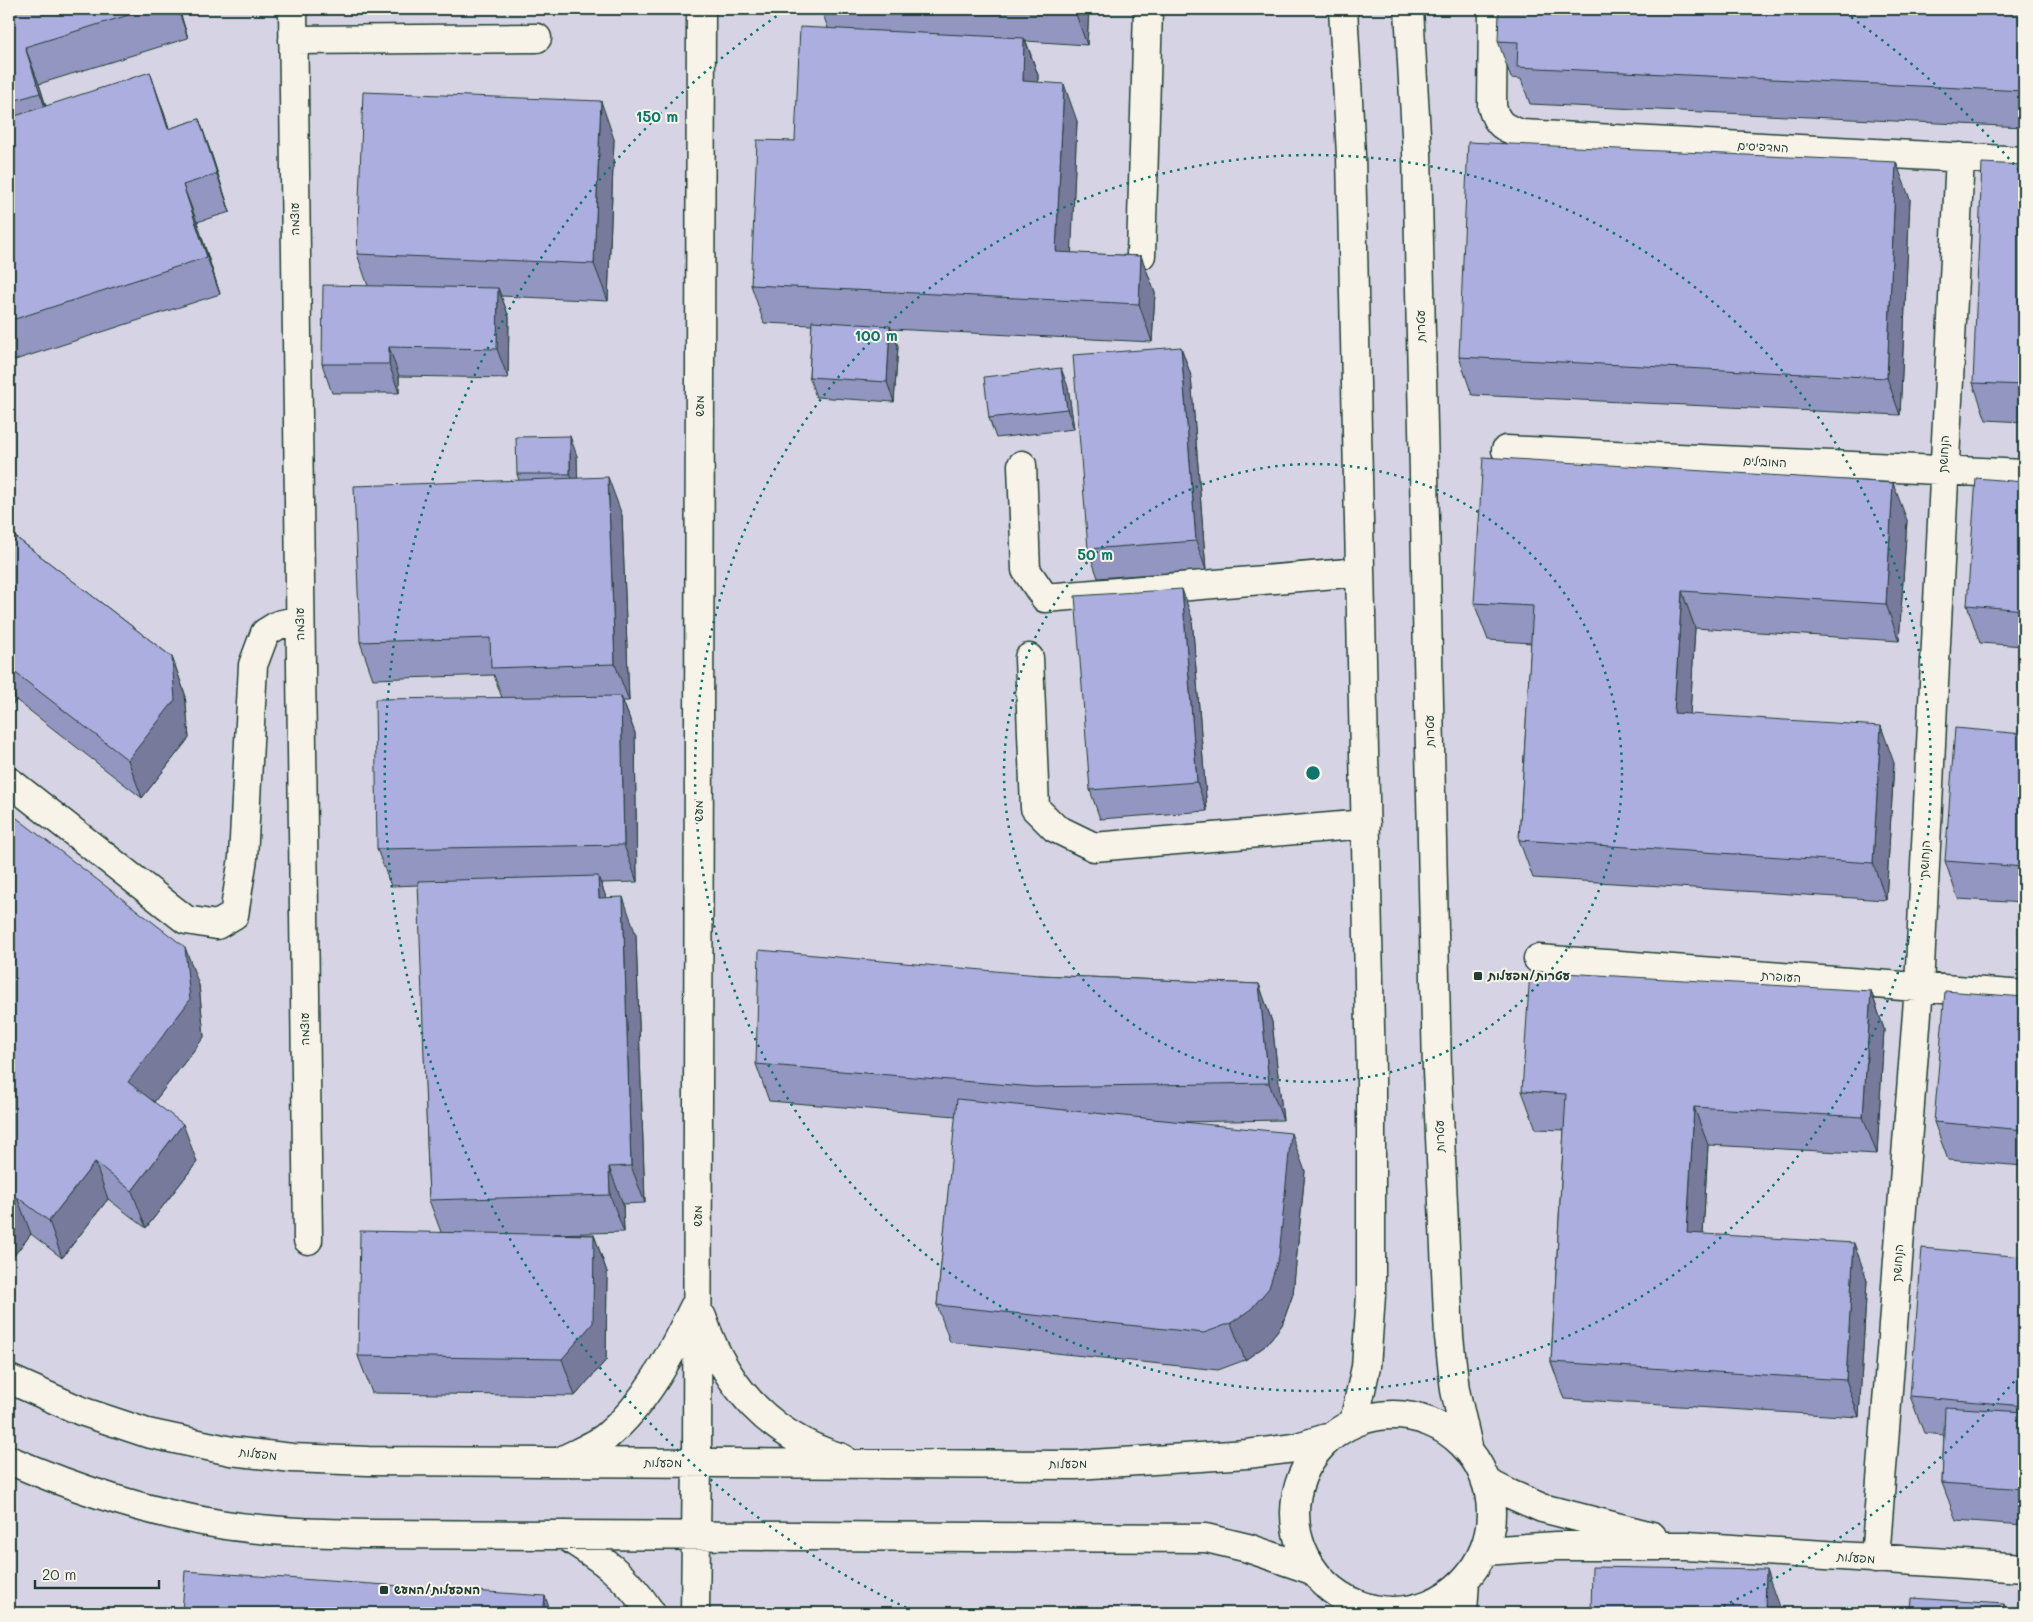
<svg xmlns="http://www.w3.org/2000/svg" width="2033" height="1622" viewBox="0 0 2033 1622" font-family="Mali,'Playpen Sans Hebrew',sans-serif">
	<style>
		.built { fill: #d6d4e4 }
		.lines { fill: none; stroke-linecap: round; stroke-linejoin: round }
		.minor-casing { stroke: #1f3d34; stroke-width: 31 }
		.minor { stroke: #f7f3e8; stroke-width: 28 }
		.wall { fill: #9396c0; stroke: #1f3d34 }
		.shaded-wall { fill: #787a9c; stroke: #1f3d34 }
		.building { fill: #abaedf; stroke: #1f3d34 }
		.ring { fill: none; stroke: #0f766e; stroke-width: 2.5; stroke-dasharray: 2.5 5 }
		.poi-dot { fill: #1f3d34; stroke: #f7f3e8; stroke-width: 2 }
		.labels { text-anchor: middle; stroke-width: 4; stroke-linejoin: round; paint-order: stroke }
		.street-label { font-size: 12px; fill: #1f3d34; stroke: #f7f3e8 }
		.poi-label { font-size: 12px; font-weight: bold; fill: #1f3d34; stroke: #f7f3e8; text-anchor: start }
		.centre { fill: #0f766e; stroke: #f7f3e8; stroke-width: 2.5 }
		.ring-label { font-size: 15px; text-anchor: middle; font-weight: bold; fill: #0f766e; stroke: #f7f3e8; stroke-width: 4; stroke-linejoin: round; paint-order: stroke }
	</style>
	<rect width="100%" height="100%" fill="#e8e5e6"/>
	<filter id="ink" filterUnits="userSpaceOnUse"><feTurbulence type="fractalNoise" baseFrequency=".02" numOctaves="2"/><feDisplacementMap in="SourceGraphic" scale="10" xChannelSelector="R" yChannelSelector="G"/><feConvolveMatrix kernelMatrix="1 2 1 2 8 2 1 2 1" color-interpolation-filters="sRGB"/></filter>
	<g filter="url(#ink)">
		<path class="built" d="M9,9H2024V1613H9Z"/>
		<g class="lines">
			<defs>
				<path id="minor" d="M293,9L308,1240
					M1343,9L1351,155L1371,1073V1295L1366,1367L1354,1422
					M1409,9L1417,152L1437,1070L1449,1337L1455,1390L1469,1451
					M1493,9L1492,107C1497,125 1504,128 1522,134L2024,161
					M293,40L537,38
					M1141,255L1148,9
					M1506,450L2024,474
					M1022,465L1026,570L1045,598L1360,572
					M1029,658L1035,808L1055,828L1094,847L1366,824
					M10,782L186,920L217,925L234,915L243,858L253,665L265,633L278,625L300,620
					M1538,959L2024,995
					M702,1317C725,1387 771,1437 842,1458
					M9,1379L81,1411L147,1433L231,1451L292,1458L368,1461L1076,1465L1247,1454L1294,1448L1327,1438
					M1295 1513a98 98 0 1 1 196 0a98 98 0 1 1-196 0Z
					M9,1460C76,1489 147,1512 219,1524C268,1532 318,1533 367,1534L1206,1538L1248,1548L1312,1570
					M563,1460C576,1453 595,1446 607,1436C647,1402 671,1354 694,1307
					M1486,1482L1510,1494L1542,1508L1652,1536
					M564,1535C602,1559 626,1575 651,1613
					M1484,1551L1556,1546H1687L2024,1568
					M1875,1559L1919,987L1960,157
					M695,1613L697,1463L701,9
					M1463,1613L1465,1580"/>
			</defs>
			<use href="#minor" class="minor-casing"/>
			<use href="#minor" class="minor"/>
		</g>
		<path class="wall" d="M9,9H179L188,38L39,84L46,106L163,110L169,129L199,119L212,156L230,212L197,222L220,294L9,362Z
			M821,9H1089L1087,45L1026,41L1038,75V82L1077,121L1071,253L1141,256L1155,293L1152,342L891,329L898,346L894,402L816,397L809,377L812,325L764,323L751,285L795,141L828,28Z
			M2024,9V127L1530,104L1521,79L1511,78L1498,41Z
			M614,139L608,301L501,296L509,317L508,378L399,376V393H332L322,364L368,286L357,254Z
			M2024,165V422L1986,420L1973,383Z
			M1910,199L1900,415L1472,395L1459,357Z
			M1181,347L1191,376L1206,570L1098,578L1088,549Z
			M1068,387L1074,429L996,438L989,418Z
			M577,456V478L622,515L629,701H623L635,733L637,882L601,883L606,898L636,935L645,1203L623,1204L624,1232L554,1234L594,1235L607,1272L606,1360L575,1396L372,1393L358,1356L441,1232L429,1200L419,885L391,886L377,849L502,698L494,675L373,679L360,642L519,480L517,474Z
			M2024,482V646L1980,643L1967,605Z
			M1907,520L1899,641L1695,628L1690,714L1894,763L1886,900L1533,878L1519,840L1531,643L1488,640L1474,603Z
			M9,532L172,657L185,694L189,738L142,798L16,700L9,709Z
			M1192,618L1207,811L1100,819L1090,790Z
			M2024,734V903L1958,899L1945,861Z
			M9,812L199,985L204,1037L154,1102L197,1162L146,1228L108,1199L62,1258L31,1234L9,1262Z
			M1039,975L1259,984L1272,1022L1283,1120L1179,1122L1305,1171L1293,1294L1282,1325L1265,1346L1245,1360L1218,1370L950,1342L937,1305L956,1116L769,1101L756,1064Z
			M1871,991L1884,1029L1877,1154L1708,1145L1703,1234L1867,1280L1859,1417L1564,1399L1551,1362L1564,1130L1536,1129L1522,1091Z
			M2024,997V1166L1948,1160L1934,1122Z
			M2024,1257V1525L1956,1520L1942,1483L1944,1435L1924,1433L1910,1396Z"/>
		<path class="shaded-wall" d="M178,9H179L188,38Z
			M1074,9H1089L1087,45Z
			M1024,38L1038,75L1036,119L1023,81Z
			M25,47L39,84L53,130L40,93Z
			M150,72L163,110L182,167L168,129Z
			M1064,84L1077,121L1070,289L1056,252Z
			M601,101L614,139L608,301L594,264Z
			M199,119L212,156L230,212L217,174Z
			M1896,162L1910,199L1900,415L1887,378Z
			M183,185L197,222L220,294L207,257Z
			M1141,256L1155,293L1152,342L1139,304Z
			M498,288L509,317L508,378L497,349Z
			M890,326L898,346L894,402L887,382Z
			M389,347L399,376V393L389,364Z
			M1181,347L1191,376L1206,570L1196,541Z
			M1061,368L1068,387L1074,429L1067,409Z
			M570,436L577,456L578,493L570,474Z
			M608,477L622,515L629,701L615,664Z
			M1893,483L1907,520L1899,641L1886,604Z
			M1182,589L1192,618L1207,811L1197,782Z
			M1682,591L1695,628L1688,750L1674,713Z
			M172,657L185,694L189,738L142,798L128,760Z
			M9,681L16,700L9,709Z
			M621,696L635,733L637,882L624,845Z
			M1881,726L1894,763L1886,900L1873,863Z
			M598,876L612,913L599,898Z
			M623,897L636,935L645,1203L631,1166Z
			M185,947L199,985L204,1037L141,1119L128,1082Z
			M1259,984L1272,1022L1283,1120L1269,1083Z
			M1871,991L1884,1029L1877,1154L1863,1117Z
			M1694,1107L1708,1145L1701,1270L1687,1233Z
			M183,1124L197,1162L146,1228L132,1191Z
			M1291,1133L1305,1171L1293,1294L1282,1325L1265,1346L1245,1360L1231,1323Z
			M95,1162L108,1199L62,1258L49,1221Z
			M609,1167L623,1204L624,1232L610,1195Z
			M17,1197L31,1234L9,1262V1208Z
			M594,1235L607,1272L606,1360L575,1396L562,1359Z
			M1854,1243L1867,1280L1859,1417L1846,1380Z
			M1766,1570L1779,1607V1613H1765Z
			M545,1596L551,1613H543Z
			M2004,1604L2007,1613H2003Z"/>
		<path class="building" d="M9,9H148L25,47L40,93L9,102Z
			M1499,9H2024V91L1517,67L1518,42L1498,41Z
			M800,27L1024,38L1023,81L1064,84L1056,252L1141,256L1139,304L751,285L757,140L795,141Z
			M150,72L168,129L199,119L217,174L183,185L207,257L9,321V118Z
			M363,92L601,101L594,264L357,254Z
			M1468,142L1896,162L1887,378L1459,357Z
			M1982,163L2024,165V385L1973,383Z
			M323,285L498,288L497,349L389,347V364H322Z
			M812,321L890,326L887,382L809,377Z
			M1181,347L1196,541L1088,549L1073,355Z
			M1061,368L1067,409L989,418L984,377Z
			M570,436V474H517L516,437Z
			M1483,457L1893,483L1886,604L1682,591L1674,713L1881,726L1873,863L1519,840L1533,606L1474,603Z
			M608,477L615,664L491,668L490,638L360,642L354,486Z
			M1976,478L2024,482V610L1967,605Z
			M9,532L172,657L175,700L128,760L9,668Z
			M1182,589L1197,782L1090,790L1075,596Z
			M621,696L624,845L377,849L375,699Z
			M1955,728L2024,734V867L1945,861Z
			M9,812L185,947L190,1000L128,1082L183,1124L132,1191L95,1162L49,1221L17,1197L9,1208Z
			M598,876L599,898L623,897L631,1166L609,1167L610,1195L429,1200L418,881Z
			M759,950L1039,975L1259,984L1269,1083L1034,1087L756,1064Z
			M1530,971L1871,991L1863,1117L1694,1107L1687,1233L1854,1243L1846,1380L1551,1362L1566,1094L1522,1091Z
			M1945,991L2024,997V1130L1934,1122Z
			M957,1099L1291,1133L1279,1256L1269,1288L1251,1309L1231,1323L1204,1333L937,1305Z
			M360,1231L594,1235L593,1323L562,1359L358,1356Z
			M1922,1248L2024,1257V1406L1910,1396Z
			M1945,1407L2024,1412V1489L1942,1483Z
			M1592,1567L1766,1570L1765,1613H1591Z
			M185,1571L545,1596L543,1613H182Z
			M1912,1598L2004,1604L2003,1613H1911Z"/>
	</g>
	<g class="ring">
		<circle cx="1313" cy="773" r="309"/>
		<circle cx="1313" cy="773" r="618"/>
		<path d="M2024 1370A928 928 0 0 1 1713 1611M913 1611A928 928 0 0 1 781 13M1845 13A928 928 0 0 1 2024 176"/>
	</g>
	<g class="poi-dot">
		<rect x="1473" y="971" width="10" height="10" rx="2.5"/>
		<rect x="379" y="1585" width="10" height="10" rx="2.5"/>
	</g>
	<g class="labels">
		<g class="street-label">
			<text transform="translate(1763 147) rotate(3)" y="4">המדפיסים</text>
			<text transform="translate(295 219) rotate(-91)" y="4">עוצמה</text>
			<text transform="translate(1421 326) rotate(-91)" y="4">עטרות</text>
			<text transform="translate(700 406) rotate(-90)" y="4">מעש</text>
			<text transform="translate(1944 454) rotate(-87)" y="4">הנחושת</text>
			<text transform="translate(1765 462) rotate(3)" y="4">המובילים</text>
			<text transform="translate(300 624) rotate(-91)" y="4">עוצמה</text>
			<text transform="translate(1430 731) rotate(-91)" y="4">עטרות</text>
			<text transform="translate(699 811) rotate(-90)" y="4">מעש</text>
			<text transform="translate(1925 859) rotate(-87)" y="4">הנחושת</text>
			<text transform="translate(1781 977) rotate(4)" y="4">העופרת</text>
			<text transform="translate(305 1029) rotate(-91)" y="4">עוצמה</text>
			<text transform="translate(1440 1136) rotate(-92)" y="4">עטרות</text>
			<text transform="translate(698 1216) rotate(-90)" y="4">מעש</text>
			<text transform="translate(1898 1263) rotate(-86)" y="4">הנחושת</text>
			<text transform="translate(258 1454) rotate(6)" y="4">מפעלות</text>
			<text x="663" y="1467">מפעלות</text>
			<text transform="translate(1068 1464) rotate(-1)" y="4">מפעלות</text>
			<text transform="translate(1856 1558) rotate(4)" y="4">מפעלות</text>
		</g>
		<g class="poi-label">
			<text x="1488" y="980">עטרות/מפעלות</text>
			<text x="394" y="1594">המפעלות/המעש</text>
		</g>
	</g>
	<circle cx="1313" cy="773" r="8" class="centre"/>
	<g class="ring-label">
		<text x="657" y="122">150 m</text>
		<text x="876" y="341">100 m</text>
		<text x="1095" y="560">50 m</text>
	</g>
	<rect width="2033" height="1622" fill="none" stroke="#f7f3e8" stroke-width="30"/>
	<rect x="15" y="15" width="2003" height="1592" fill="none" stroke="#1f3d34" stroke-width="2" filter="url(#ink)"/>
	<path d="M35 1580v8h124v-8" fill="none" stroke="#1f3d34" stroke-width="2.5"/>
	<text x="42" y="1580" font-size="15" fill="#1f3d34" stroke="#f7f3e8" stroke-width="4" paint-order="stroke">20 m</text>
</svg>
